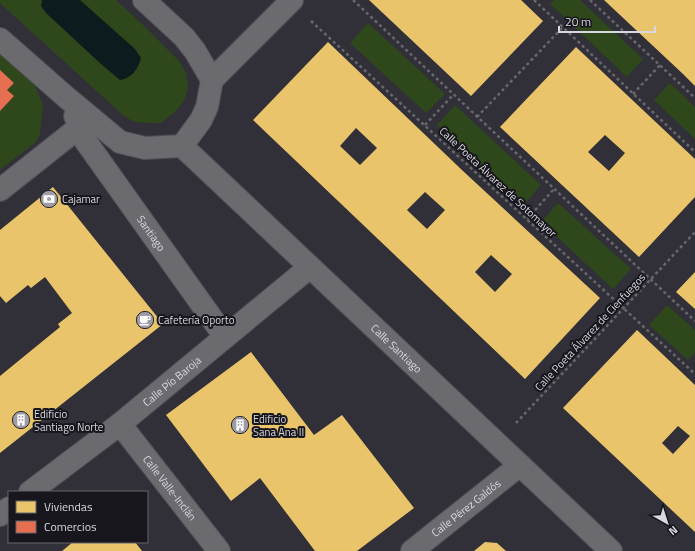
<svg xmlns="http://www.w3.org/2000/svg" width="695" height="551" viewBox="0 0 695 551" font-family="'Titillium Web',sans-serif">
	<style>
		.green { fill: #2e471b }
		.water { fill: #0c1b1d }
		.homes { fill: #e9c46a; fill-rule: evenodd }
		.shops { fill: #e76f51 }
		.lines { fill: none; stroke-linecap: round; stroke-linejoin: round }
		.minor-casing { stroke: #4f4e56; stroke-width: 24 }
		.tertiary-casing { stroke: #4f4e56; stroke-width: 24 }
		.path { stroke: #68676e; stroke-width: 2.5; stroke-dasharray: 3 3; stroke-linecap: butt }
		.minor { stroke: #6b6a6f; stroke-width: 22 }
		.tertiary { stroke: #6b6a6f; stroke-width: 22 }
		.labels { text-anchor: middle; stroke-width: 4; stroke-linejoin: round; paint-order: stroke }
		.street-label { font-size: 11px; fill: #d9d8e1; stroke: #17161c }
		.poi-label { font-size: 11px; fill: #d9d8e1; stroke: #17161c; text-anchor: start }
	</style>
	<rect width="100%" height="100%" fill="#313038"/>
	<path class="green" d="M0,0H116L142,24L179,61L186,73L188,88L185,99L176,111L161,123H150L134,122L123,115L3,6L0,3Z
		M554,0H580L643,59L627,77L550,4Z
		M368,23L445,94L426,113L350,43Z
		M0,54L35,85L43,105L40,134L35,143L0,170Z
		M670,83L695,107V139L654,100Z
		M455,105L541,185L523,206L437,125Z
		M558,203L631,269L613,289L541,222Z
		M667,305L695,330V353L688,360L649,325Z"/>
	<path class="water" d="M42,0H80L135,49L141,58C138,69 132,78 120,80L101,64L46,13L41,6Z"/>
	<path class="homes" d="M369,0H521L543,21L471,96Z
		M604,0H695V86L683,74Z
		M328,42L463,171L600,298L525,379L253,120ZM356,128L377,148L360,165L340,146ZM425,192L445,210L427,229L407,210ZM491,255L512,274L495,292L475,272Z
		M576,47L695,159V197L639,257L500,127ZM605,135L625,153L609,171L588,152Z
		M53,187L163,324L0,453V376L60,327L58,324L72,313L45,277L31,288L28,285L6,303L0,296V230Z
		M695,272V309L676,292Z
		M637,330L695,385V532L563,408ZM678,426L690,436L673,454L662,443Z
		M251,352L314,435L342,415L414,508L357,551H315L260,478L231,501L166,415Z
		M73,542H135L142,551H62Z
		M485,542L497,543L506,551H474Z"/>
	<path class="shops" d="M0,70L14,83L7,90L14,96L0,111Z"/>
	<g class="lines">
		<defs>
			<g id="minor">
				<path id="s1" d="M77,129L225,337"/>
				<path d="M0,190L77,129V120L75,116"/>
				<path id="s2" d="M120,424L219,551"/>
				<path id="s3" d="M30,492L120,424L310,267"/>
				<path d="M0,515L9,508"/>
				<path id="s4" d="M412,551L520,465"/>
			</g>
			<g id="tertiary">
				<path d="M0,39L66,97L120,142L145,148L182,146L201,120L207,107L212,80L195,51L184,37L144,0"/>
				<path d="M212,80L292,0"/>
				<path id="s5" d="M182,146L611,551"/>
			</g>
		</defs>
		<use href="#minor" class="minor-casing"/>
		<use href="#tertiary" class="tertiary-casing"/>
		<path class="path" d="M353,0L695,321
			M534,0L695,152
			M590,0L695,98
			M311,21L695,374
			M633,94L660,65
			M477,117L563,27
			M425,125L453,95
			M527,219L554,189
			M516,423L695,232"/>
		<use href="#minor" class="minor"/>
		<use href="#tertiary" class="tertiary"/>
	</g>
	<defs>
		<symbol id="bank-disc" viewBox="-11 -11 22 22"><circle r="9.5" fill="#9e9da6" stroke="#17161c"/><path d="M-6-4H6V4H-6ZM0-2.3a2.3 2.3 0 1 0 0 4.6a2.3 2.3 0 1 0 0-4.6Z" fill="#fff"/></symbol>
		<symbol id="cafe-disc" viewBox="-11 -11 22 22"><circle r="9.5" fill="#9e9da6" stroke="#17161c"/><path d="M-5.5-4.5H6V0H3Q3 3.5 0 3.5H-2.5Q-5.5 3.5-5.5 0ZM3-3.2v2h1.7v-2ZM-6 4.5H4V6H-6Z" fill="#fff"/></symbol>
		<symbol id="building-disc" viewBox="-11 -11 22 22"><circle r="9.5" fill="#9e9da6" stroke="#17161c"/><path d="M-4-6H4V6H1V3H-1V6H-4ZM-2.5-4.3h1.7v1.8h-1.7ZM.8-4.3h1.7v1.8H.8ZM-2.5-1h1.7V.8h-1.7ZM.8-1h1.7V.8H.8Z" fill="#fff"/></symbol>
	</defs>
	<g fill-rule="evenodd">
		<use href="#bank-disc" x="39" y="189" width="20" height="20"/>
		<use href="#cafe-disc" x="135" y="310" width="20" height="20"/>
		<use href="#building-disc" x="11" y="410" width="20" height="20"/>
		<use href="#building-disc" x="230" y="415" width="20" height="20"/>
	</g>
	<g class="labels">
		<g class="street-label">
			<text transform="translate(498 182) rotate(43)" y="4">Calle Poeta Álvarez de Sotomayor</text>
			<text dy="4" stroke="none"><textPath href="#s1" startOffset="128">Santiago</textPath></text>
			<text transform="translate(590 332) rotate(-47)" y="4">Calle Poeta Álvarez de Cienfuegos</text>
			<text dy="4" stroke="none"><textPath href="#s5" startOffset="295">Calle Santiago</textPath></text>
			<text dy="4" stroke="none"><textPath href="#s3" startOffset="180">Calle Pío Baroja</textPath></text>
			<text dy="4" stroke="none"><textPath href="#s2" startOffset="81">Calle Valle-Inclán</textPath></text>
			<text dy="4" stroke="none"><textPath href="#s4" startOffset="69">Calle Pérez Galdós</textPath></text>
		</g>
		<g class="poi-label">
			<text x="62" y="203">Cajamar</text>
			<text x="158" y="324">Cafetería Oporto</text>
			<text x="34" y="418">Edificio<tspan x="34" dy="13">Santiago Norte</tspan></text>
			<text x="253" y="423">Edificio<tspan x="253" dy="13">Sana Ana II</tspan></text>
		</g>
	</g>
	<rect x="8" y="491" width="140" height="52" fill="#17161c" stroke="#65646b"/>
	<rect x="16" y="501" width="20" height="12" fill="#e9c46a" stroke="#65646b"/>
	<text x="44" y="511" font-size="12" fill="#d9d8e1">Viviendas</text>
	<rect x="16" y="521" width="20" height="12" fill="#e76f51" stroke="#65646b"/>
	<text x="44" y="531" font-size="12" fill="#d9d8e1">Comercios</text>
	<g transform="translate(667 523) rotate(141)" stroke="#17161c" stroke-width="3" paint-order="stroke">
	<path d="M0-3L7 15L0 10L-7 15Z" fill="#d9d8e1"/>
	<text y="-6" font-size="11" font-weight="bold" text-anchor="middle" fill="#d9d8e1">N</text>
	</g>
	<path d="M559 26v6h96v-6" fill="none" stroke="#d9d8e1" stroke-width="2"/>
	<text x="565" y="26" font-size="12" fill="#d9d8e1" stroke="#17161c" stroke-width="3" paint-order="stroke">20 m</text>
</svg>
